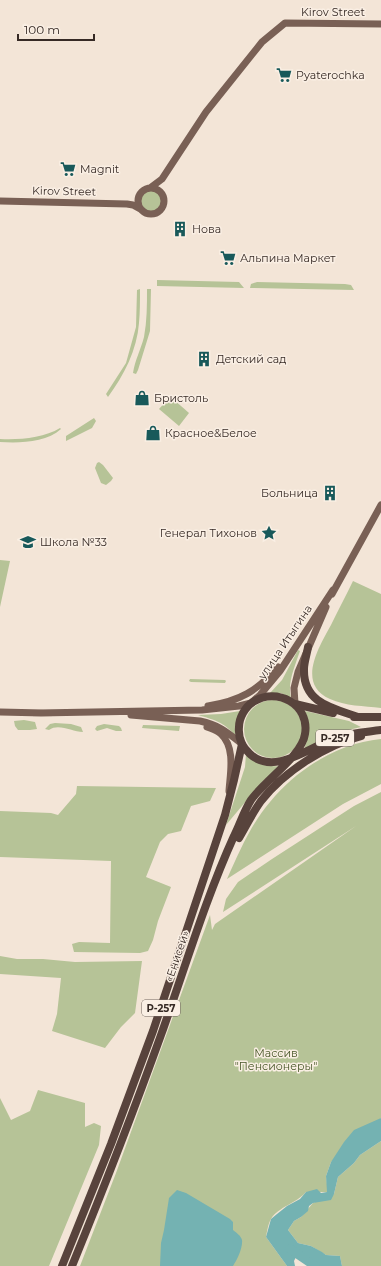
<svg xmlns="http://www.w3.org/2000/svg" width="381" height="1266" viewBox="0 0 381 1266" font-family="Montserrat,sans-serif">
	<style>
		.green { fill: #b6c397 }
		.water { fill: #74b2b2 }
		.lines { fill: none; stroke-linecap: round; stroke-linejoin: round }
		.river { stroke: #74b2b2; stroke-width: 9 }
		.primary { stroke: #796055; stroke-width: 7 }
		.highway { stroke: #58433c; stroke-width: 8 }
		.labels { text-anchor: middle; stroke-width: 3; stroke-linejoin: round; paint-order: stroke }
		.shield { fill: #faefe4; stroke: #71655e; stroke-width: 1 }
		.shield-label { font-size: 10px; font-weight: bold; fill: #362a25 }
		.street-label { font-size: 11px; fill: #362a25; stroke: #faefe4 }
		.poi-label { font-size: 11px; fill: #362a25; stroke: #faefe4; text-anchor: start }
		.park-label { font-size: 11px; fill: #475627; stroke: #faefe4 }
	</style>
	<rect width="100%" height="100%" fill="#f3e5d7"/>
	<path class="green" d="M140 201a11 11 0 1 1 22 0a11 11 0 1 1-22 0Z
		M157,280L239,282L244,288L157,286Z
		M257,282L345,284L351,285L354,290L250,288L251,284Z
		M140,289C140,301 140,312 139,323C137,350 124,375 108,397L106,394L126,363L136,327L137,290Z
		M147,289H151L150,331L138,370L136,374L133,373C135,360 141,349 144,337C147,321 147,305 147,289Z
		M170,397C177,402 183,408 189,413L179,426L159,409Z
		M94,418L96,421L92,428L66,441V436Z
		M60,428L61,429C46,443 19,443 0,442V439C19,440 44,438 60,428Z
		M99,462L103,465L113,478L111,481L106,485L101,483L95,468L97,463Z
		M0,560L10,561L0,607Z
		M353,581L381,594V708C364,706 345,706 330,699C296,684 319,647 331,625C338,610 346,596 353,581Z
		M298,650L300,651C295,666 287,683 291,698L281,693H270L282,680Z
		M190,679L225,680L226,681L225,683L191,682L189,681Z
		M244 729a29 29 0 1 1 58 0a29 29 0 1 1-58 0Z
		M240,711L235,735C223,722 215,720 198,715L221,714Z
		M305,711L349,721L361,727L340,732L304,749C310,735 310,725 305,711Z
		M24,720L35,722L37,729L30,730H18L15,726L14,721Z
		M55,723L71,724L81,727L83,732C72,732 59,723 49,730L45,729L50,724Z
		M104,724L119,726L121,728L122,731H116L107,728L97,731L95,729L97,726Z
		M143,725L180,726L179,731L142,728Z
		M381,739V784L343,804L227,879C239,852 251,824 270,802C297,769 338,743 381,739Z
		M246,754C256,764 266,767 280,766L263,781L226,825L245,767Z
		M77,786L216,788L210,801L191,806L181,831L168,834L160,842L146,877L171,887L158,921L153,940L148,951L140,953L74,952L72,944L79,942L110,943L111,861L0,857V811L51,813L58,815L76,794Z
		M381,792V1118L331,1162L326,1176L328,1192H306C297,1203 278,1207 271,1219C268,1224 267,1232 266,1237L287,1266H80L116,1173L210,915L212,930L215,924L356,826L223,912L226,899L238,882L272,859L354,806Z
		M0,956L17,959H43L75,962L142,961L135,1013L121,1027L105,1048L52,1031L57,1014L61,978L0,974Z
		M38,1090L85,1103V1127L94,1123L101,1126L99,1145L49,1266H0V1098L11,1120L30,1111Z
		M381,1141V1266H342L340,1256L326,1255L311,1246L298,1243L288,1230L294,1221L301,1217L313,1203L334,1194L338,1177L354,1163L360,1155Z"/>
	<path class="water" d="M381,1118V1141L360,1155L354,1163L338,1177L334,1194L331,1200L313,1203L309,1206L308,1211L301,1217L294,1221L288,1230L298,1243L311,1246L322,1252L326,1255L340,1256L342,1266H319C312,1259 305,1254 296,1257L294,1261L295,1266H287L266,1237L271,1219L277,1214L287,1206L300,1199L306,1192L317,1189L321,1193L327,1192L326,1176L331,1162L344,1142L354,1130Z
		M177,1190L186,1193L230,1219L233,1222V1230C237,1233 241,1236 242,1240C243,1248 237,1260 233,1266H160L161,1243L164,1230L169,1198Z"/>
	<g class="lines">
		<path class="river" d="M290,1249L315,1266"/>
		<path class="primary" d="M138 201a13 13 0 1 1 26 0a13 13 0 1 1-26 0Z
			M150,188L162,179L206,112L262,42L285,23L381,24
			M0,201L127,204L133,205L142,210
			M332,594L381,505
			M295,704L294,688L298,672L326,607
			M208,706C240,701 257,691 278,667
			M0,712L43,713
			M39,713L202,710L239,706L251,703L260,695L280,671L333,590
			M131,715L200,721C219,725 227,732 242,744
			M207,727C212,729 217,730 221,734C236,748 230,774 229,791"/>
		<path class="highway" d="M308,647C307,654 304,662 304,669C303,703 332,708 358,717
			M295,704L333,713
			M354,717H381
			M239,838C246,826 253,812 261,801C284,772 325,745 361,736
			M62,1266L111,1144L153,1031L225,815L234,780L242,744
			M72,1266C103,1190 133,1113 161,1035C185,968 205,900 234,836C240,824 244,811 251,800C265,780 302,756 305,734C310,705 277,686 253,702C245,707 239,718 239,727C238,738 242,747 250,754C275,777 312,745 338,737C352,733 367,732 381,730"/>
	</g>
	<defs>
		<symbol id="supermarket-bare" viewBox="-9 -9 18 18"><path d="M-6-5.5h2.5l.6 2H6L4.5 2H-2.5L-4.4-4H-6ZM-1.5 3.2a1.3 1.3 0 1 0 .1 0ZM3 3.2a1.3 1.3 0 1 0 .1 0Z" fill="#18595a" stroke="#faefe4" stroke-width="2.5" paint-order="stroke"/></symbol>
		<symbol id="building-bare" viewBox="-9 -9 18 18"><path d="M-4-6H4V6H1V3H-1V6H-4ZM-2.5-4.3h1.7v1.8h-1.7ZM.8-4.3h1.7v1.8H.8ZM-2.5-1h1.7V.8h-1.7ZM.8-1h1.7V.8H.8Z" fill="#18595a" stroke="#faefe4" stroke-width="2.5" paint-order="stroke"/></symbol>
		<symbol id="shop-bare" viewBox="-9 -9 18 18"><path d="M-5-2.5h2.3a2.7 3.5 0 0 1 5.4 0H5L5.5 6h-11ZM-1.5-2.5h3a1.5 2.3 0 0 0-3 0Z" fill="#18595a" stroke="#faefe4" stroke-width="2.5" paint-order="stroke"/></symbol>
		<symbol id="sight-bare" viewBox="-9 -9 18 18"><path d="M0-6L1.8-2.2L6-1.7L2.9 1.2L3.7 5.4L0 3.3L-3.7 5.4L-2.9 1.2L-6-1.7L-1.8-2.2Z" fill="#18595a" stroke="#faefe4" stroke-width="2.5" paint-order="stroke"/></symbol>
		<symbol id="school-bare" viewBox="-9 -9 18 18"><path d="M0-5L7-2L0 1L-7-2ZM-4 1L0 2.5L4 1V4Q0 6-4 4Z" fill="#18595a" stroke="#faefe4" stroke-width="2.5" paint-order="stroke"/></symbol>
	</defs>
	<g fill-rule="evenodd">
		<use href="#supermarket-bare" x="273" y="64" width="22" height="22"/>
		<use href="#supermarket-bare" x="57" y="158" width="22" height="22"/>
		<use href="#building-bare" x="169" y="218" width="22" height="22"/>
		<use href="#supermarket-bare" x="217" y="247" width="22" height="22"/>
		<use href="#building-bare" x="193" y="348" width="22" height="22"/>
		<use href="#shop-bare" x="131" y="387" width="22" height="22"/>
		<use href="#shop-bare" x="142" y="422" width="22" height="22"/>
		<use href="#building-bare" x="319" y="482" width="22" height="22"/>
		<use href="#sight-bare" x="258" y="522" width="22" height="22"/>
		<use href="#school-bare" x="17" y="531" width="22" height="22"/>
	</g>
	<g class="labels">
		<g class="shield">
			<rect x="316" y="730" width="38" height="16" rx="3"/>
			<rect x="142" y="1000" width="38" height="16" rx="3"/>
		</g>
		<g class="shield-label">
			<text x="335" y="742">Р-257</text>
			<text x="161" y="1012">Р-257</text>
		</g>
		<g class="street-label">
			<text x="333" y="16">Kirov Street</text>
			<text transform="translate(64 191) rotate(1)" y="4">Kirov Street</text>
			<text transform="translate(285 642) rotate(-56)" y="4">улица Итыгина</text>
			<text transform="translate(177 956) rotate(-71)" y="4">«Енисей»</text>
		</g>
		<g class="poi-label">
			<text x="296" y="79">Pyaterochka</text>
			<text x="80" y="173">Magnit</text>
			<text x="192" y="233">Нова</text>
			<text x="240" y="262">Альпина Маркет</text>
			<text x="216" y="363">Детский сад</text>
			<text x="154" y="402">Бристоль</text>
			<text x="165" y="437">Красное&amp;Белое</text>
			<text x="318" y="497" text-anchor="end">Больница</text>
			<text x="257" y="537" text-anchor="end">Генерал Тихонов</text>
			<text x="40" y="546">Школа №33</text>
		</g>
		<g class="park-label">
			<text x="276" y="1057">Массив<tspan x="276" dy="13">"Пенсионеры"</tspan></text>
		</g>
	</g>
	<path d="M18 34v6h76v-6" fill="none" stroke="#362a25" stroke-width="2"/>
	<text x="24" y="34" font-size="12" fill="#362a25" stroke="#faefe4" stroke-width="3" paint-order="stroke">100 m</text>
</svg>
